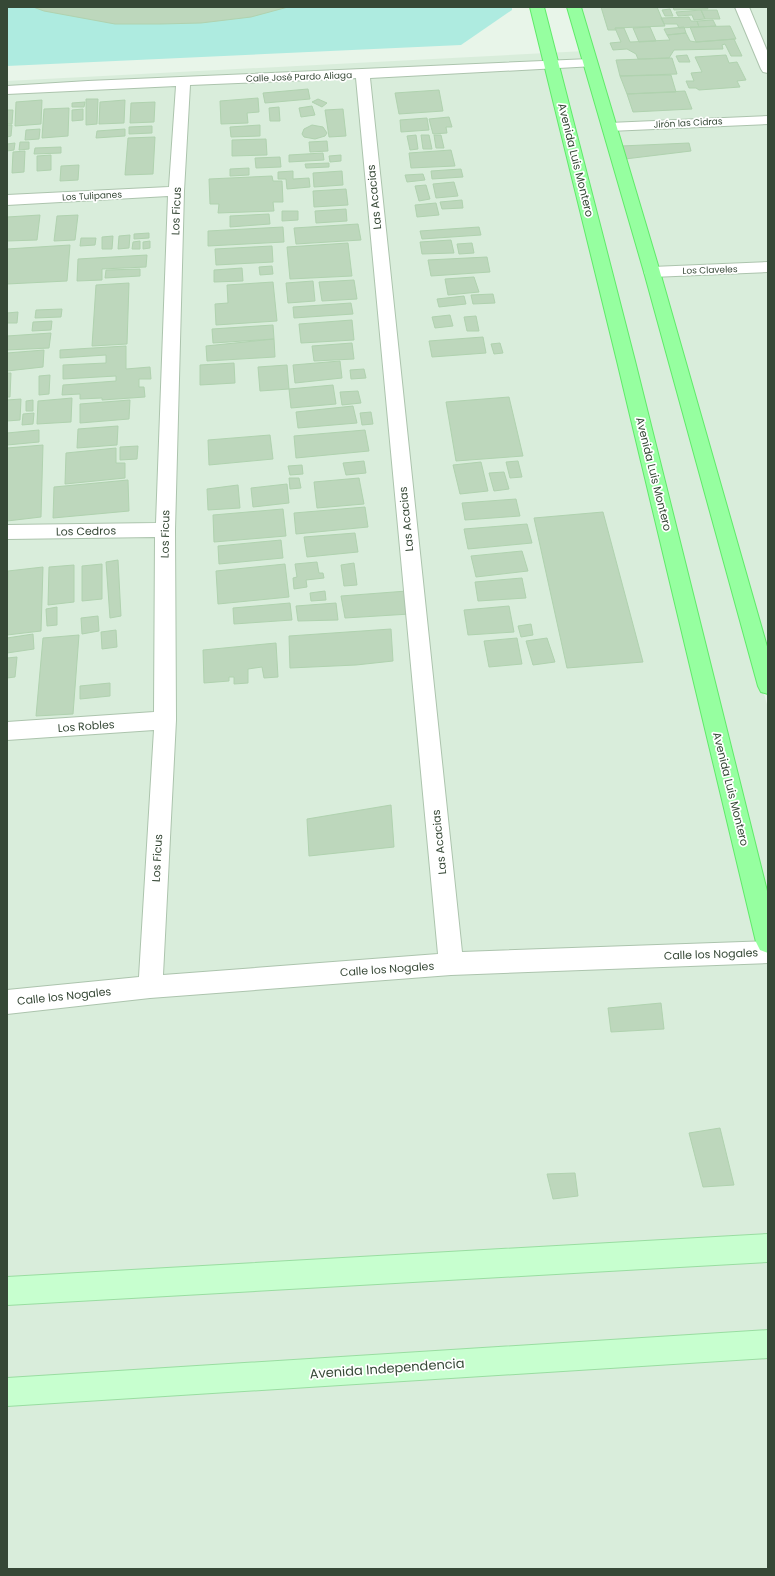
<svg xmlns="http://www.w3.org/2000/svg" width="775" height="1576" viewBox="0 0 775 1576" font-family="Poppins,sans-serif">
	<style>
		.residential { fill: #d9eddb }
		.green { fill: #aeebe0 }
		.building { fill: #bdd7bc; stroke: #b0d2af }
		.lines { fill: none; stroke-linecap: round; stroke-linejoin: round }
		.street-casing { stroke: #acc4ad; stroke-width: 2 }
		.secondary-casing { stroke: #99dda1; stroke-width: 2 }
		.primary-casing { stroke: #60ea6a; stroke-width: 2 }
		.street { fill: #fff; fill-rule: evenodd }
		.secondary { fill: #c7ffcf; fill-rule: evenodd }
		.primary { fill: #96ffa0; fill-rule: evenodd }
		.labels { text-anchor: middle; stroke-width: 3.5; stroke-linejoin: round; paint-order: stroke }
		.far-street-label { font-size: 9px; fill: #364836; stroke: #fff }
		.street-label { font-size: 11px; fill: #364836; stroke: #fff }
		.near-street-label { font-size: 13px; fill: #364836; stroke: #fff }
	</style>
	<rect width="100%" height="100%" fill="#e8f5e9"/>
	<path class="residential" d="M573,7H768V694L613,151L768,708V1569H7V81L585,51Z"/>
	<path class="green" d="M7,7H512V10L461,45L7,66Z"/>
	<path class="building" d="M33,7H288L251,17L201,23L160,24H115L44,11Z
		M601,7H657L665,26L615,28L616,30H608Z
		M673,7H707L708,9L674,10Z
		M670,9L673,16H665L662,10Z
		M701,10H717L720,19H705Z
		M701,10L705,19L694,20L692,15L678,16L676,12Z
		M689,17L691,21H697L699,27L679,28L677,24H664L661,18Z
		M713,20L716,26L699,27L697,21Z
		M730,26L736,39L696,42L690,27Z
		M650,27L656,41L639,42L633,28Z
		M684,27L686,33L667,35L664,29Z
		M615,28H624L630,42L670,40L667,35L686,33L690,41L696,42L734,39L742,56H731L725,44L722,45L723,49L674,50L669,58L638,59L636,54L627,49L613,50L610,43L621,42Z
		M687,55L690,62H679L676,56Z
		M726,55L729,63L737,62L746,80L737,81L740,87L699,90L696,88H689L686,81H694L691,73L702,72L695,57Z
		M672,58L677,74L620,76L616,60Z
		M671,75L676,92L627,94L620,76Z
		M308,89L310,99L265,103L263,93Z
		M439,90L443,111L399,114L395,93Z
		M685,91L692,109L633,112L627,94Z
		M258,98L259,112L247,113L248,123L221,124L220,101Z
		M86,99H98L97,124L86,125Z
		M318,99L327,103L322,107L312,102Z
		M42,100L41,124L15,126L16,102Z
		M125,100L124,123L99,124L100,102Z
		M85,102L84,107H72V103Z
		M155,102L154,122L130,123L131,103Z
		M312,106L315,115L301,117L299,108Z
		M279,107L280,121H270L269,108Z
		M69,108L68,136L42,138L44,109Z
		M83,109V120L72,121V110Z
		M343,109L346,136L329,137L325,110Z
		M7,110H13L12,124H7Z
		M449,117L452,127H446L447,133L433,134L429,119Z
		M427,118L429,130L401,132L400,120Z
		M7,125H12L11,136L7,137Z
		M260,125V136L231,137L230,127Z
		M312,125L323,127L327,133L325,136L315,139L304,137L302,134L304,129Z
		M152,126V133L129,134V127Z
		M40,129L39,139L25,140L26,130Z
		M125,129V136L96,138L97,131Z
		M416,135L418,149L410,150L407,136Z
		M421,135H429L432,149H423Z
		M434,135H441L444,148H436Z
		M155,137L153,174L125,175L128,138Z
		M266,139L267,155L232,156V140Z
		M327,141L328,151L310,152L309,142Z
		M20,142H29V149L19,150Z
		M15,143L14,150L7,151V144Z
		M689,143L691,151L625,159L621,146Z
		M61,147V153L34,154L35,148Z
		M451,150L455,166L411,168L409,153Z
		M25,151L24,172L12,173L13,152Z
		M323,153L324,160L289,162V155Z
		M51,155V170L37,171V156Z
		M341,155V161L330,162L329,156Z
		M280,157L281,167L256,168L255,158Z
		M329,163V167L306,168L305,164Z
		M79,165L78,180L60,181L61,166Z
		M249,168V175L230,176V169Z
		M461,169L463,177L432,179L431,171Z
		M293,171V179L309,178L310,187L287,189L286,179H278V172Z
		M342,171L343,185L314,187L313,173Z
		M423,174L425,180L407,182L405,175Z
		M272,176L273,181H282L283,202H273L274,211L218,213L219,204H210L209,179Z
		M454,182L458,196L436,198L433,184Z
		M426,185L430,199L419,201L415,186Z
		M346,189L348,205L314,207L313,191Z
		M462,200L463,208L442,209L440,202Z
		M436,203L439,215L417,217L415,205Z
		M346,209L347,221L316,223L315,211Z
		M282,211H298V220L282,221Z
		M269,214L270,224L230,227V216Z
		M40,215L37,240L7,241V217Z
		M78,215L75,240L54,241L57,216Z
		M358,224L361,240L296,244L294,228Z
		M283,227L284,242L208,246V231Z
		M479,227L481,235L422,239L420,231Z
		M149,233V238L134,239V234Z
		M130,235L129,248L118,249L119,236Z
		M113,236L112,249H102V237Z
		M81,238H96L95,245L80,246Z
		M451,240L454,253L422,254L420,242Z
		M140,241V249H132L133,242Z
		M150,241V248L143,249V242Z
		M348,243L352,276L290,279L287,247Z
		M472,243L474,253L459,254L457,244Z
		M70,245L67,281L7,284V249Z
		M272,246L273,262L216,265L215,249Z
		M147,255L146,267L102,269V280L77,281L78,259Z
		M487,257L490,272L431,276L428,260Z
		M272,266L273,274L260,275L259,267Z
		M242,268L243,281L214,282V270Z
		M140,269V276L105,278L106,270Z
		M474,277L479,292L448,295L445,279Z
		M354,280L357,299L322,301L319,282Z
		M313,281L315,301L288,303L286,283Z
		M273,282L277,321L216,325L215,304L228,303L227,285Z
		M129,283L127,344L92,346L96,285Z
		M493,294L495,303L473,304L471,295Z
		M464,296L466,304L439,307L437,299Z
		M351,303L353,314L294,318L293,307Z
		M62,309L61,317L35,318L36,310Z
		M18,312L17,323H7V313Z
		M450,315L453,326L435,328L432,317Z
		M476,316L479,331H467L464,317Z
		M352,320L354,340L301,343L299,324Z
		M52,321L51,330L32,331L33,322Z
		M273,325L274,339L213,343L212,329Z
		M51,333L49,348L7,350V336Z
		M483,337L486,353L432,357L429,341Z
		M274,339L275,357L207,361L206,346Z
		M352,343L354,359L314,361L312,346Z
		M500,343L503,353L494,354L491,344Z
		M126,346V369L150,367L151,379H139V387H144L145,397L102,400V398L80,399V394L62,395L63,385L116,381V376L63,379V365L106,363V355L60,358V350Z
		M44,350L43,367L7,371V353Z
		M340,361L342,378L295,383L293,365Z
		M234,363L235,383L200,385V365Z
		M287,365L289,389L260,391L258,367Z
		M364,369L366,378L351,379L350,370Z
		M7,373H11L10,397H7Z
		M50,375L49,394L39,395V376Z
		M333,385L336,404L291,408L289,389Z
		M358,391L361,403L342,405L340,392Z
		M509,397L523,456L456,461L446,402Z
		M72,398L71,422L37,424L38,401Z
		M21,399L20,420L7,421V400Z
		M33,400V411H26V401Z
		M130,400L129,419L80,423V404Z
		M353,406L357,423L298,428L296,412Z
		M371,412L373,424L362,425L360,413Z
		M34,413L33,424L22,425L23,414Z
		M118,426L117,445L77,448L78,429Z
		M39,430V442L7,445V433Z
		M365,430L369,451L296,458L294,436Z
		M270,435L273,459L209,465L208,440Z
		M43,445L41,517L7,521V448Z
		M138,446L137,459L120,460V447Z
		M116,448V463H125V478L65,484L66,453Z
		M364,461L366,473L346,475L343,463Z
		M518,461L522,477L510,478L506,462Z
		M481,462L488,491L460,494L453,465Z
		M302,465L303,474L290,475L288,466Z
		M504,472L509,489L494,491L489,473Z
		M289,478H299L301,488L290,489Z
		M359,478L364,504L317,508L314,482Z
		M128,480L129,511L53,518L54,487Z
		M287,484L289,503L253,507L251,488Z
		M238,485L240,508L208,510L207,489Z
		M516,499L520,516L465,520L462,503Z
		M365,507L368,527L296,534L294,513Z
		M283,509L286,536L214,542L213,515Z
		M603,512L643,662L567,668L534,518Z
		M527,524L532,543L468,549L464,529Z
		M355,533L358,552L307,557L304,537Z
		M281,540L283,558L219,564L218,546Z
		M522,551L528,571L476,577L471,556Z
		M118,560L121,616L110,618L106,562Z
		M317,562L319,573H323L324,578L306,580L307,587L294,589L293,578L297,577L295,564Z
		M354,563L357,585L344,586L341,565Z
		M102,564V599L82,601V566Z
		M285,564L289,597L218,604L216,571Z
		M74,565V602L48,605L49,567Z
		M43,567L41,631L7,635L8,571Z
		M522,578L526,598L478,601L475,582Z
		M325,591L326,600L311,601L310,593Z
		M407,591L410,614L345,618L341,596Z
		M290,603L292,620L234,624L233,608Z
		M336,603L338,620L298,621L296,606Z
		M509,606L514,632L468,635L464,610Z
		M57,607V625L47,626L46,609Z
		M98,616L99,631L82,634L81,618Z
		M531,624L533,635L521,637L518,626Z
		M391,629L393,661L356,665L290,668L289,636Z
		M116,630L117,647L102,649L101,632Z
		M33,634L34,649L7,653V638Z
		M79,635L73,714L36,716L43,638Z
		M517,638L522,664L489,667L484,641Z
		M547,638L555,662L533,665L526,641Z
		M276,643L278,677L264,678L262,667L248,669V683L234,684V677H229V681L204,683L203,650Z
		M17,657L15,677L7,678V658Z
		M110,683V696L80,699V686Z
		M391,805L394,847L309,856L307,819Z
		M661,1003L664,1029L611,1032L608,1008Z
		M720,1128L734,1185L703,1187L689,1133Z
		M575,1173L578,1196L553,1199L547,1174Z"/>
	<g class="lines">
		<defs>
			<path id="street" d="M735,7H749L768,53V73L763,72L761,69Z
				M590,59L595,60L597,63L595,66L370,78L462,952L768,941V963L451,975L150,998L7,1014V990L139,977L154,730L7,740V722L154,712L155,537L7,539V525L156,523L168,196L7,205V195L169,187L176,86L7,94V86L88,81ZM356,78L438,954L163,975L176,720L175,530L184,191L190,85Z
				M768,116V124L609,131L604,130L602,127L604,124L609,123Z
				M768,262V272L652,277L646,276L644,272L646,268L652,267Z"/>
			<path id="secondary" d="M768,1234V1262L7,1305V1277Z
				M768,1330V1358L7,1406V1378Z"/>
			<path id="primary" d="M530,7H544L635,361L768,895V953L760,950L756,942L617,361Z
				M567,7H581L660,272L768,650V694L761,692L758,686L644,272Z"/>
		</defs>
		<use href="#street" class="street-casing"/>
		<use href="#secondary" class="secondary-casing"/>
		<use href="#primary" class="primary-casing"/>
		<use href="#street" class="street"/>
		<use href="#secondary" class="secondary"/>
		<use href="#primary" class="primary"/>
	</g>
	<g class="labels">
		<g class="far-street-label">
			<text transform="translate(299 77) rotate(-2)" y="3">Calle José Pardo Aliaga</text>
			<text transform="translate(688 123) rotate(-3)" y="3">Jirón las Cidras</text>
			<text transform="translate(92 196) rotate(-3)" y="3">Los Tulipanes</text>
			<text transform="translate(710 270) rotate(-2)" y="3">Los Claveles</text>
		</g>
		<g class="street-label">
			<text transform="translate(576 160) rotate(76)" y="4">Avenida Luis Montero</text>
			<text transform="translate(374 197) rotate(-96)" y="4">Las Acacias</text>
			<text transform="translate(176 211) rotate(-88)" y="4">Los Ficus</text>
			<text transform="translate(654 474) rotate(76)" y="4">Avenida Luis Montero</text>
			<text transform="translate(406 519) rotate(-96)" y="4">Las Acacias</text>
			<text transform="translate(86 531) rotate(-1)" y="4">Los Cedros</text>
			<text transform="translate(165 534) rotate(-89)" y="4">Los Ficus</text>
			<text transform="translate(86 726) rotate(-4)" y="4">Los Robles</text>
			<text transform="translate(731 789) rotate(76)" y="4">Avenida Luis Montero</text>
			<text transform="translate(439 842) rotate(-96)" y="4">Las Acacias</text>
			<text transform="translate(157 858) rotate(-87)" y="4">Los Ficus</text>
			<text transform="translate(711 954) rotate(-2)" y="4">Calle los Nogales</text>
			<text transform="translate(387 969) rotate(-4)" y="4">Calle los Nogales</text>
			<text transform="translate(64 996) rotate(-6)" y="4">Calle los Nogales</text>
		</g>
		<g class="near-street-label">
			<text transform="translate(387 1368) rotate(-4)" y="5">Avenida Independencia</text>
		</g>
	</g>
	<rect width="775" height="1576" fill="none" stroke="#364836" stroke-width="16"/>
</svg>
